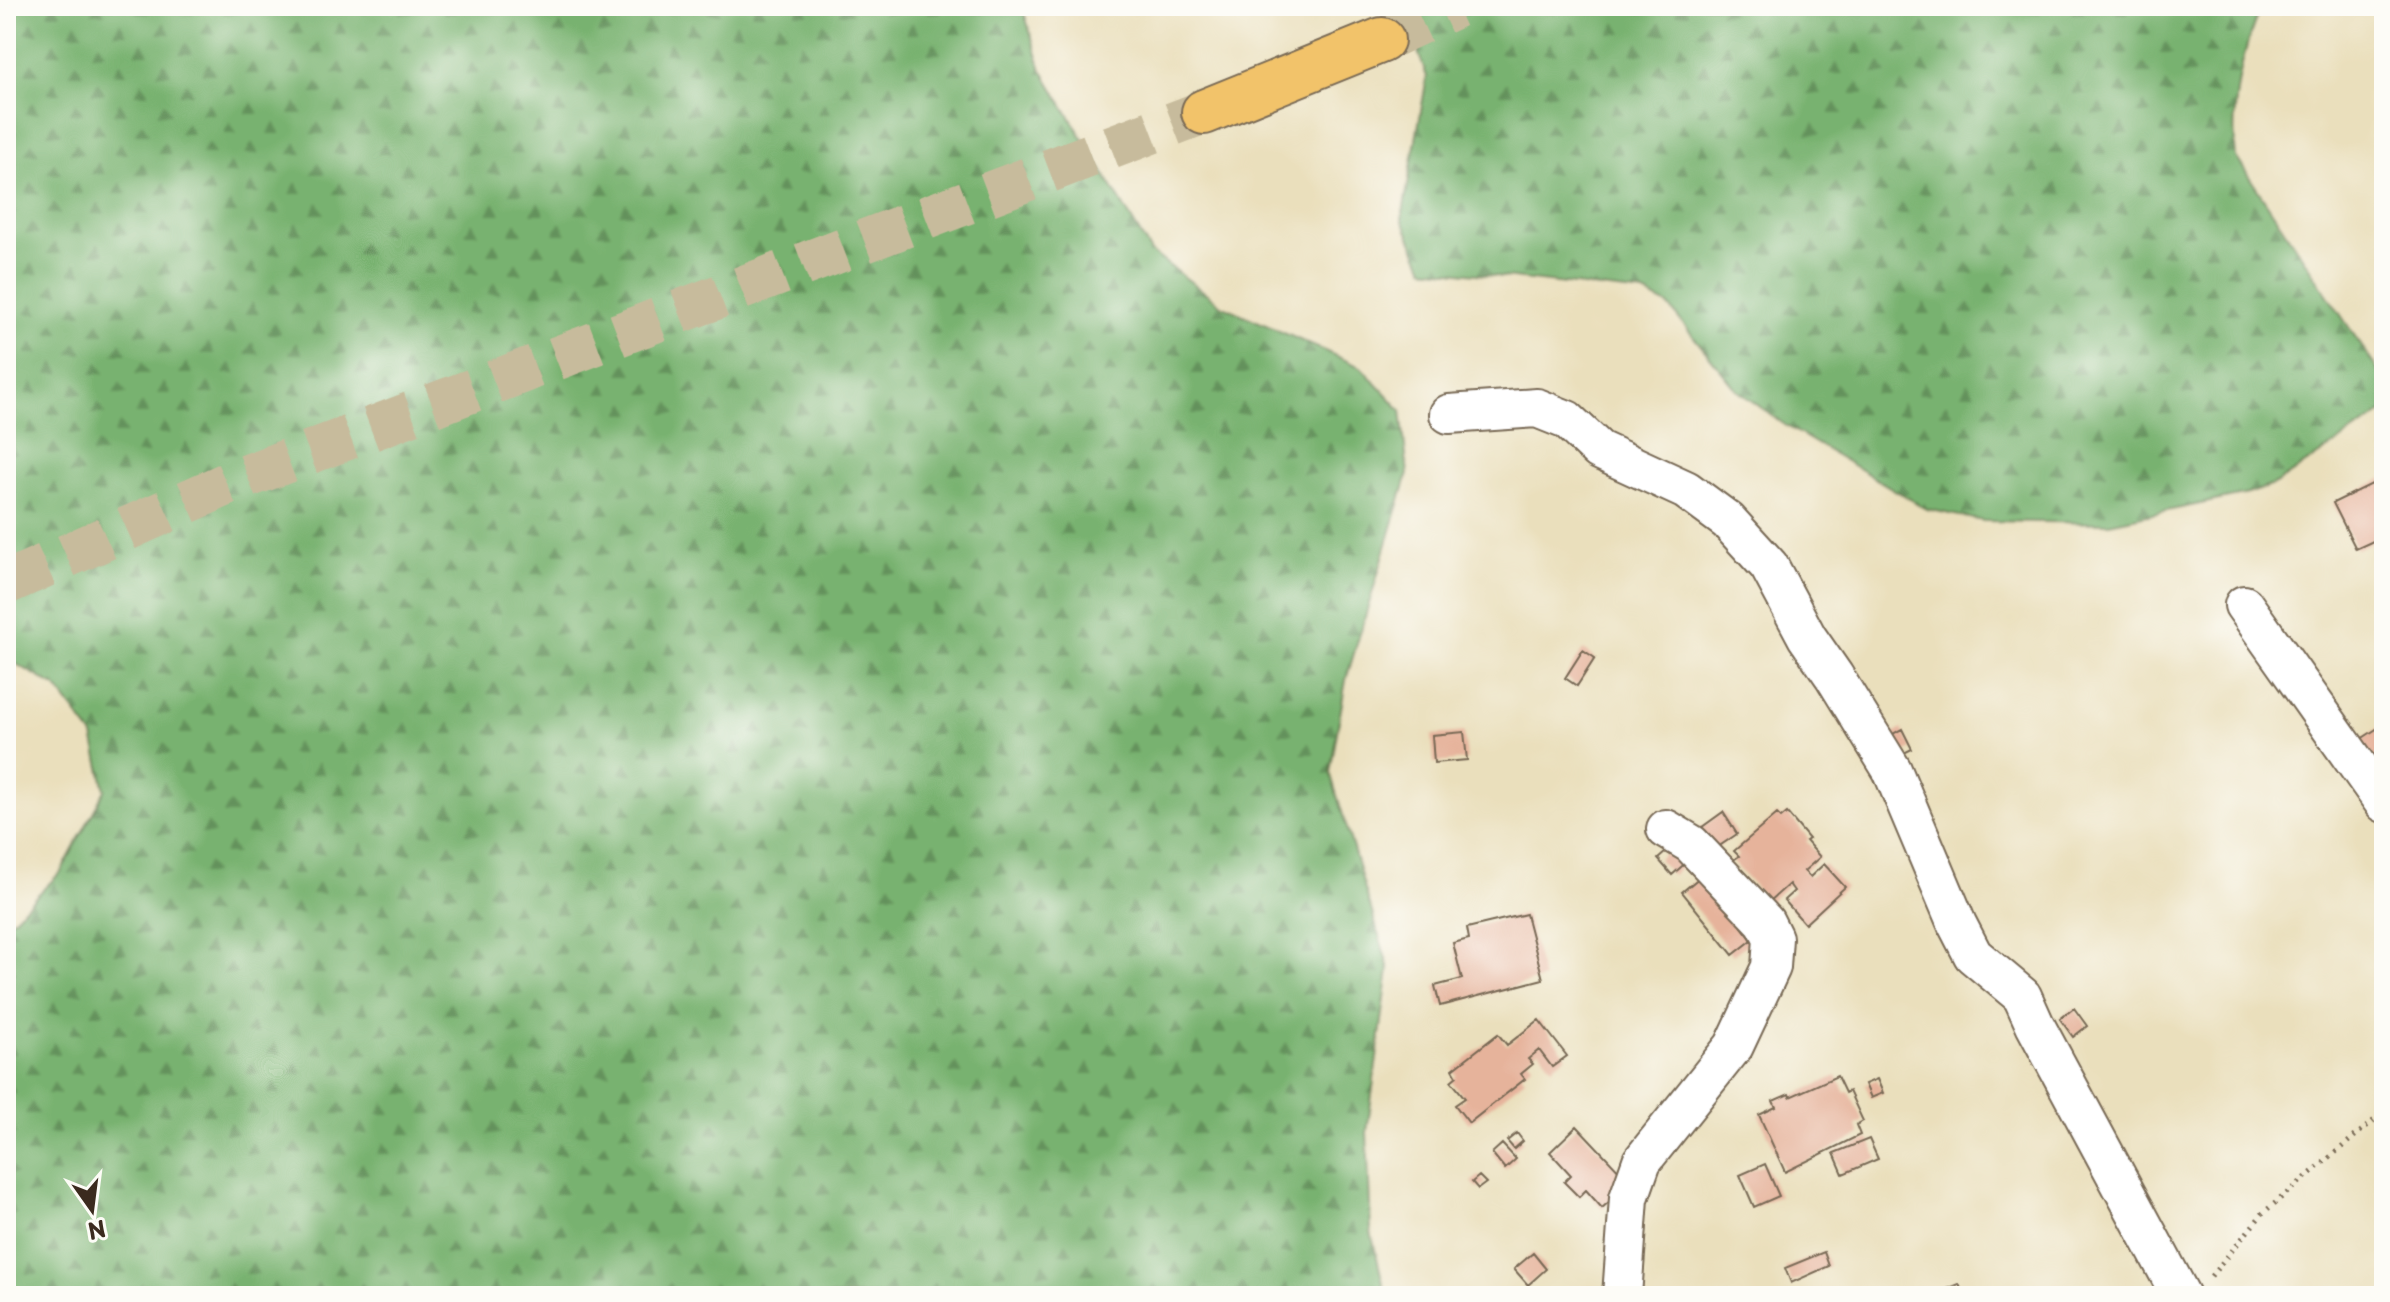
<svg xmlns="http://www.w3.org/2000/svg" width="2390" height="1302" viewBox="0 0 2390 1302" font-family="'Playpen Sans',sans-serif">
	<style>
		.forest { fill: url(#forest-firs); stroke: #5a6e47; stroke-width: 2 }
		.building { fill: #e6b39b }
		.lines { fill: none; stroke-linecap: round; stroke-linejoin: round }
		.highway-tunnel { stroke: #c7bb9c; stroke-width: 44; stroke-dasharray: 44 22; stroke-linecap: butt }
		.minor-casing { stroke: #786955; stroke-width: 42 }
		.highway-casing { stroke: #786955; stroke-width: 48 }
		.path { stroke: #786955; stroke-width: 5; stroke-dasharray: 2 6; stroke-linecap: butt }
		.minor { stroke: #fff; stroke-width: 38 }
		.highway { stroke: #f2c36a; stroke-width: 44 }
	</style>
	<defs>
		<pattern id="forest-firs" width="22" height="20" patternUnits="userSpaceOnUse" patternTransform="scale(2)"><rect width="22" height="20" fill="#78b270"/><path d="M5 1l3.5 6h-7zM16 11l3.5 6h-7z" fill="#64915b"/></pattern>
	</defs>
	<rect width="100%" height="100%" fill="#fdfcf7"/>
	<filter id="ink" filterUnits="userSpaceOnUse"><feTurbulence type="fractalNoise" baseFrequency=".0125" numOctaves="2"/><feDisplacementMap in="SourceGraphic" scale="16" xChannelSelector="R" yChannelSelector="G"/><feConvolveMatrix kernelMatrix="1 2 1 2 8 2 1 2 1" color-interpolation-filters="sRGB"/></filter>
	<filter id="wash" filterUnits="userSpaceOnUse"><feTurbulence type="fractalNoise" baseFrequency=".006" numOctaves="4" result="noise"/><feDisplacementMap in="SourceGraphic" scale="32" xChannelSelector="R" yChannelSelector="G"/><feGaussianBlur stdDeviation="1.8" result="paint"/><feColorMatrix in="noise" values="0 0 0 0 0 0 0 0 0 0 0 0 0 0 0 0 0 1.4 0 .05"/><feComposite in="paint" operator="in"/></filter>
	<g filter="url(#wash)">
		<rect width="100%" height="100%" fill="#eadfbc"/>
		<path class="forest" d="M6,6H1022L1042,70L1151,252L1223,306L1361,367L1401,410L1408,474L1346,680L1330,772L1389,969L1367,1132L1371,1232L1386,1296H6V926L61,872L105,790L93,736L56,687L6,658Z
			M1402,6H2261C2241,52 2230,108 2236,157L2384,380V412L2275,484L2248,494L2109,523L1983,521L1927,509L1785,425L1737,390L1668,305L1644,293L1424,268L1402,219L1427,77Z"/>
		<g id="blocks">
			<path class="building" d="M2384,478V536L2356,549L2333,503Z
				M1583,650L1595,658L1577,686L1565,678Z
				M2384,724V753L2369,764L2355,743Z
				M1902,729L1912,749L1896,757L1886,738Z
				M1464,732L1467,760L1434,763L1432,735Z
				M1723,812L1737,834L1712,851L1698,830Z
				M1787,813L1809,839L1806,841L1820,857L1804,871L1810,877L1824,864L1845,887L1805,924L1784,900L1794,891L1789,884L1769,902L1732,861L1739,856L1734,851L1777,814L1781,818Z
				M1675,844L1689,860L1672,875L1658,859Z
				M1706,872L1748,923L1742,927L1752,940L1733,955L1682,892Z
				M1526,914L1543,979L1440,1006L1435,986L1462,979L1453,943L1469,939L1467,928Z
				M2074,1008L2087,1026L2073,1037L2060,1019Z
				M1539,1020L1567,1056L1552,1067L1539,1050L1528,1059L1533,1064L1521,1074L1525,1079L1469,1123L1455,1105L1465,1098L1451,1081L1457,1076L1453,1069L1498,1034L1507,1045Z
				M1837,1076L1845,1093L1849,1091L1863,1121L1856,1125L1860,1135L1785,1172L1759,1115L1776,1107L1773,1101L1789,1094L1790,1097Z
				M1877,1079L1883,1093L1871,1098L1865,1084Z
				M1577,1126L1624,1176L1620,1192L1602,1208L1586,1190L1579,1197L1564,1182L1571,1175L1550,1152Z
				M1517,1133L1523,1141L1514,1149L1507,1141Z
				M1869,1139L1878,1159L1843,1174L1834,1153Z
				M1502,1144L1516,1159L1505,1169L1492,1153Z
				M1765,1164L1779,1196L1754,1207L1740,1175Z
				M1479,1176L1486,1183L1478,1189L1472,1182Z
				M1824,1252L1829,1266L1791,1283L1785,1268Z
				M1533,1253L1546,1269L1528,1285L1514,1269Z
				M1959,1284L1964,1296H1942L1940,1292Z"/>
		</g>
	</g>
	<g filter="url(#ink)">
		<use href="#blocks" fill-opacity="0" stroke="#786955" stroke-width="2"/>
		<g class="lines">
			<path class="highway-tunnel" d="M1382,40L1456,6
				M6,583L229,483L1204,112"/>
			<defs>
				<path id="minor" d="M1449,414L1537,408L1567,420L1599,450L1686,490L1728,521L1769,566L1807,637L1834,676L1892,770L1957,924L1973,955L2022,996L2035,1025L2181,1296
					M2244,605L2384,803
					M1622,1296L1629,1198L1642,1161L1734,1046L1771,967L1773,938L1765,922L1691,844L1666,829"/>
				<path id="highway" d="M1204,112L1382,40"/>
			</defs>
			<use href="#minor" class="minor-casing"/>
			<use href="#highway" class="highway-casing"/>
			<path class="path" d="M2211,1276L2263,1213L2384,1112
				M1764,1296L1772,1294"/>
			<use href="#minor" class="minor"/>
			<use href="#highway" class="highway"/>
		</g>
	</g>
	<rect width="2390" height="1302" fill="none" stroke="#fdfcf7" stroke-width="32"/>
	<g transform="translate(92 1210) rotate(166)" stroke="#fdfcf7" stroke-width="6" paint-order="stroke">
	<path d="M0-6L14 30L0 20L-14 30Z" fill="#3b2a1e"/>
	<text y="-12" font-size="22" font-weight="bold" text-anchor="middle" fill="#3b2a1e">N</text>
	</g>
</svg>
